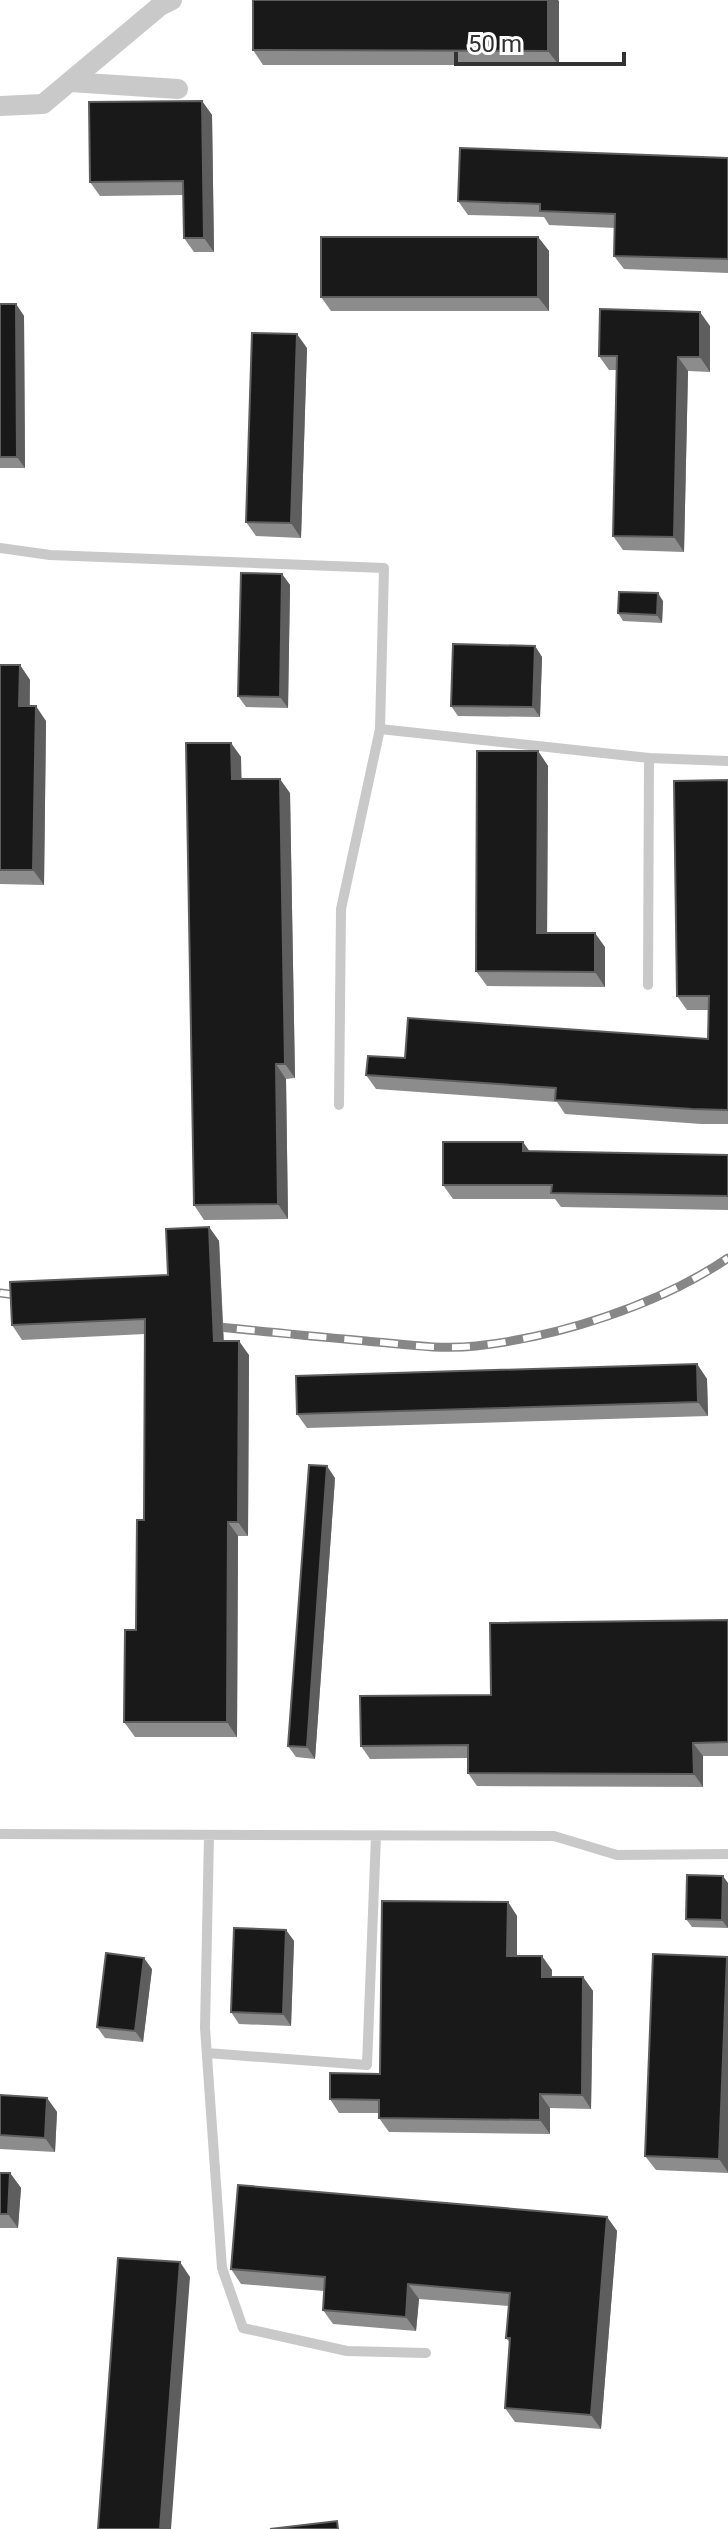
<svg xmlns="http://www.w3.org/2000/svg" width="728" height="2529" viewBox="0 0 728 2529" font-family="Roboto,sans-serif">
	<style>
		.lines { fill: none; stroke-linecap: round; stroke-linejoin: round }
		.lane { stroke: #c9c9c9; stroke-width: 10 }
		.street { stroke: #c9c9c9; stroke-width: 20 }
		.rail-casing { stroke: #878787; stroke-width: 9 }
		.rail { stroke: #fff; stroke-width: 6; stroke-dasharray: 18; stroke-linecap: butt }
		.wall { fill: #8c8c8c }
		.shaded-wall { fill: #5e5e5e }
		.building { fill: #191919; stroke: #5e5e5e; stroke-width: 2 }
	</style>
	<rect width="100%" height="100%" fill="#fff"/>
	<g class="lines">
		<path class="lane" d="M0,548L50,555L384,568L380,729L341,909L339,1105
			M380,729L649,758L648,985
			M649,758L728,761
			M0,1834L554,1836L617,1855L728,1854
			M209,1835L205,2028L222,2268L243,2328L347,2351L426,2353
			M207,2053L367,2065L376,1836"/>
		<path class="street" d="M70,82L178,89
			M0,106L43,104L160,6L172,0"/>
		<defs>
			<path id="rail" d="M0,1293L32,1297
				M201,1325C256,1331 311,1336 366,1341C402,1344 439,1350 476,1346C558,1337 659,1305 728,1258"/>
		</defs>
		<use href="#rail" class="rail-casing"/>
		<use href="#rail" class="rail"/>
	</g>
	<path class="wall" d="M559,1V65H263L253,50Z
		M202,101L212,115L214,252H194L184,238L183,195L100,196L90,182Z
		M728,158V273L624,269L614,256L615,228L549,225L544,217L468,215L458,201Z
		M538,237L549,251V311H331L321,297Z
		M0,304H16L24,316L25,468H0Z
		M710,326V372L688,371L684,552L623,550L613,536L617,370H609L599,356Z
		M307,348L301,538L256,536L246,522Z
		M282,574L290,585L288,708L246,707L238,696Z
		M663,601L662,623L623,621L618,613Z
		M535,646L542,657L540,717L458,716L451,706Z
		M0,665H20L30,680V706L46,721L44,885L0,884Z
		M231,743L241,757V779L290,793L295,1078L286,1079L288,1219L204,1220L194,1205Z
		M538,751L548,766L547,933L605,947V987L487,986L476,971Z
		M728,780V1124H701L565,1114L557,1102L376,1089L366,1075L405,1058L708,1039V1010H687L677,996Z
		M530,1151L728,1155V1210L561,1207L555,1199H453L443,1185Z
		M209,1227L219,1241L224,1341L249,1355L248,1536H238L237,1737H135L124,1722L136,1630L144,1520L145,1334L22,1340L12,1325L168,1275Z
		M697,1364L707,1379L708,1416L307,1428L297,1414Z
		M335,1478L315,1759L296,1757L288,1746Z
		M728,1620V1756H703V1787L477,1786L468,1773V1758L370,1759L361,1746L491,1695Z
		M723,1876L728,1928L692,1927L686,1919Z
		M508,1902L517,1916V1956L552,1970V1977H583L593,1991L591,2109L550,2108V2134L389,2132L379,2118V2113H339L330,2099L380,2074Z
		M286,1930L294,1941L291,2026L239,2024L231,2012Z
		M727,1957L728,2173L656,2170L645,2156Z
		M152,1969L143,2042L105,2038L97,2027Z
		M0,2095L47,2098L57,2112L55,2152L0,2149Z
		M0,2173H10L21,2188L18,2228H0Z
		M607,2217L617,2231L601,2429L515,2422L505,2408L510,2343L506,2338L509,2306L419,2299L416,2331L333,2324L323,2310L324,2291L241,2284L231,2269Z"/>
	<path class="shaded-wall" d="M548,0H558L559,1V65L548,51Z
		M202,101L212,115L214,252L204,238Z
		M538,237L549,251V311L538,297Z
		M16,304L24,316L25,468L17,457Z
		M700,312L710,326V372L700,357Z
		M297,334L307,348L301,538L291,523Z
		M678,357L688,371L684,552L674,537Z
		M282,574L290,585L288,708L280,697Z
		M658,593L663,601L662,623L657,615Z
		M535,646L542,657L540,717L533,707Z
		M20,665L30,680L29,721L19,706Z
		M36,706L46,721L44,885L33,870Z
		M231,743L241,757L242,794L232,779Z
		M538,751L548,766L547,947L537,933Z
		M280,779L290,793L295,1078L285,1064Z
		M595,933L605,947V987L595,972Z
		M276,1064L286,1079L288,1219L278,1204Z
		M523,1142L533,1156L523,1151Z
		M209,1227L219,1241L224,1355L214,1341Z
		M239,1341L249,1355L248,1536L238,1522Z
		M697,1364L707,1379L708,1416L698,1402Z
		M327,1466L335,1478L315,1759L307,1747Z
		M228,1522L238,1536L237,1737L227,1722Z
		M693,1743L703,1756V1787L694,1774Z
		M723,1876L728,1883V1928L722,1920Z
		M508,1902L517,1916V1970L507,1956Z
		M286,1930L294,1941L291,2026L283,2014Z
		M542,1956L552,1970L551,1991L542,1977Z
		M727,1957L728,1958V2172L719,2159Z
		M144,1958L152,1969L143,2042L135,2031Z
		M583,1977L593,1991L591,2109L582,2095Z
		M540,2094L550,2108V2134L540,2120Z
		M47,2098L57,2112L55,2152L45,2138Z
		M10,2173L21,2188L18,2228L8,2214Z
		M607,2217L617,2231L601,2429L591,2415Z
		M180,2262L190,2277L171,2529H160Z
		M408,2284L419,2299L416,2331L406,2317Z"/>
	<path class="building" d="M253,0H548V51L253,50Z
		M202,101L204,238H184L183,181L90,182L89,102Z
		M460,148L728,158V259L614,256L615,214L540,211V204L458,201Z
		M321,237H538V297H321Z
		M0,304H16L17,457H0Z
		M600,309L700,312V357H678L674,537L613,536L617,356H599Z
		M252,333L297,334L291,523L246,522Z
		M241,573L282,574L280,697L238,696Z
		M619,592L658,593L657,615L618,613Z
		M453,644L535,646L533,707L451,706Z
		M0,665H20L19,706H36L33,870H0Z
		M186,743H231L232,779H280L285,1064H276L278,1204L194,1205Z
		M477,751H538L537,933H595V972L476,971Z
		M728,780V1110L692,1109L555,1100L556,1088L366,1075L368,1056L405,1058L408,1018L708,1039L709,996H677L674,781Z
		M443,1142H523V1151L728,1155V1196L551,1193L552,1185H443Z
		M209,1227L214,1341H239L238,1522H228L227,1722H124L125,1630H136L137,1520H144L145,1319L12,1325L10,1282L168,1275L166,1229Z
		M697,1364L698,1402L297,1414L296,1376Z
		M309,1465L327,1466L307,1747L288,1746Z
		M728,1620V1742L693,1743L694,1774L468,1773V1745L361,1746L360,1696L491,1695L490,1623Z
		M687,1875L723,1876L722,1920L686,1919Z
		M382,1901L508,1902L507,1956H542V1977H583L582,2095L540,2094V2120L379,2118V2100L330,2099V2073L380,2074Z
		M234,1928L286,1930L283,2014L231,2012Z
		M106,1953L144,1958L135,2031L97,2027Z
		M653,1954L727,1957L719,2159L645,2156Z
		M0,2095L47,2098L45,2138L0,2135Z
		M0,2173H10L8,2214H0Z
		M238,2185L607,2217L591,2415L505,2408L510,2338H506L510,2293L408,2284L406,2317L323,2310L325,2277L231,2269Z
		M118,2258L180,2262L160,2529H98Z
		M337,2521L338,2529H270Z"/>
	<path d="M456 52v12h168v-12" fill="none" stroke="#323232" stroke-width="4"/>
	<text x="468" y="52" font-size="24" fill="#323232" stroke="#ffffff" stroke-width="6" paint-order="stroke">50 m</text>
</svg>
